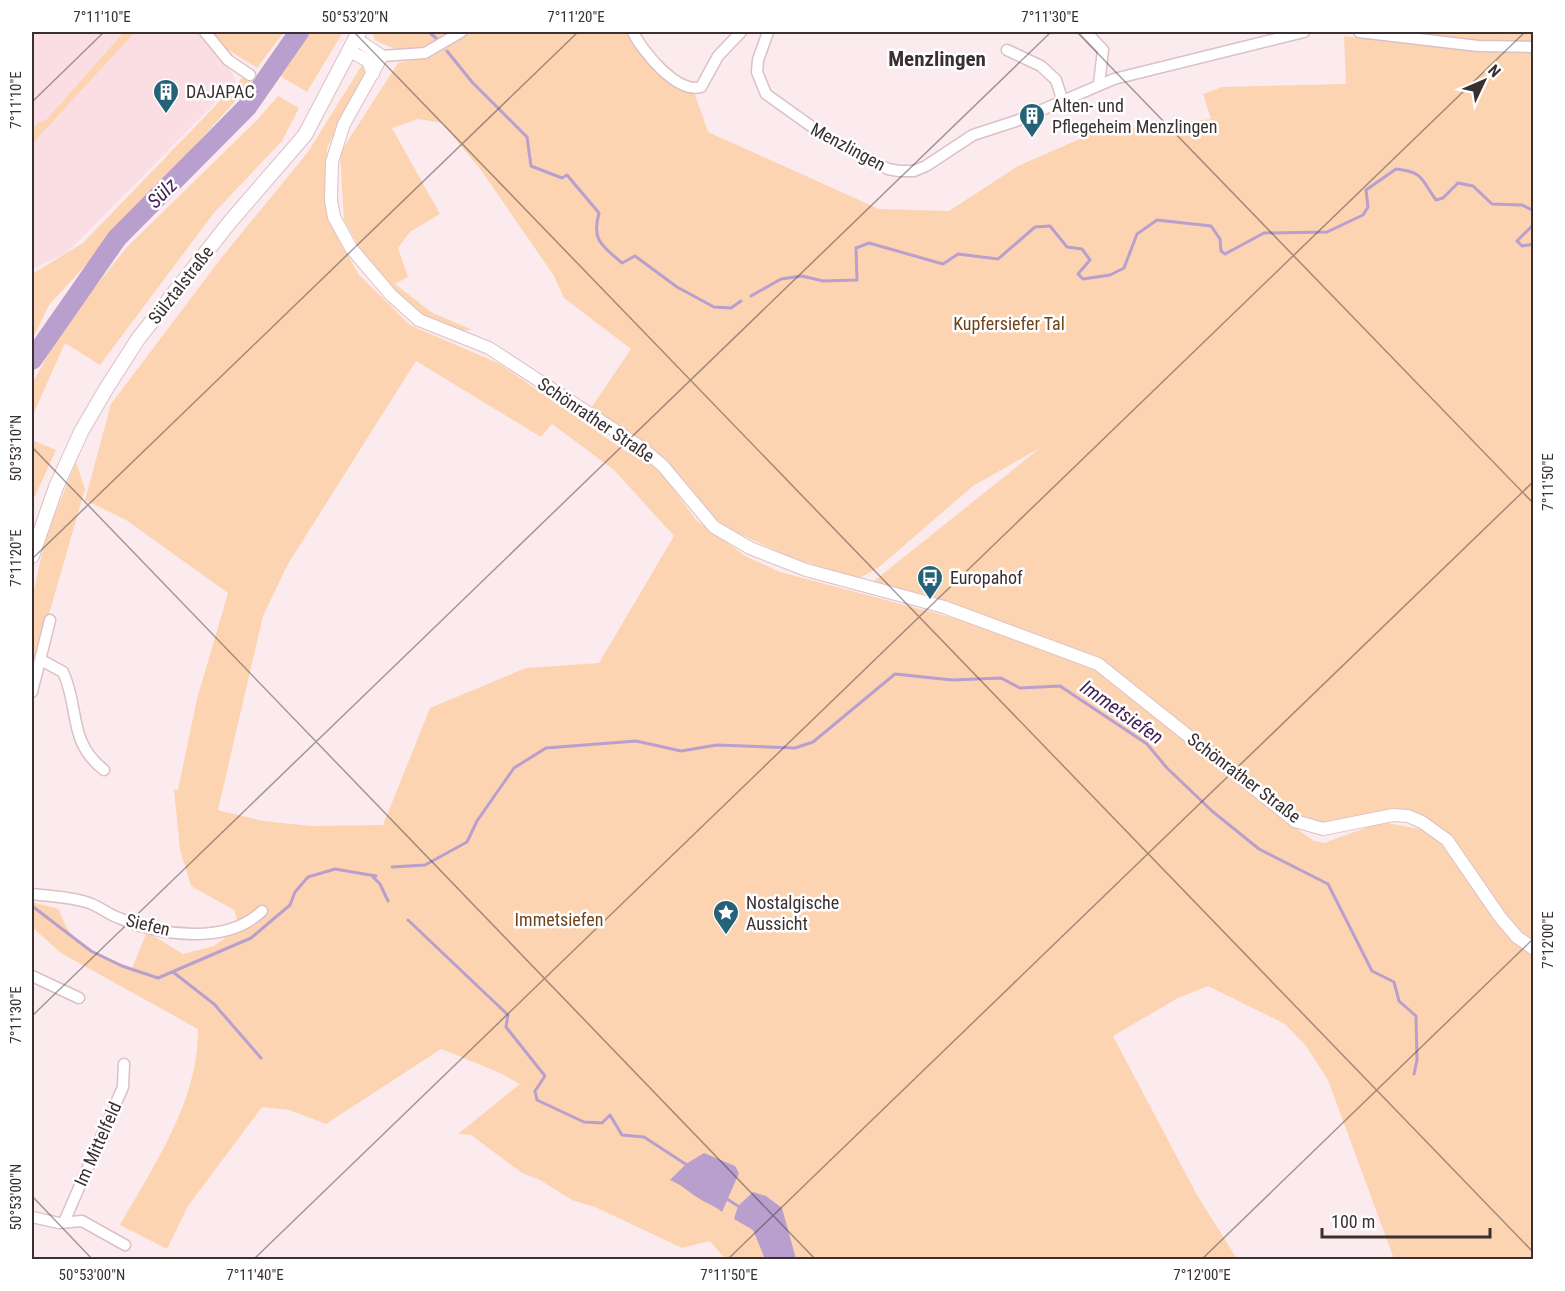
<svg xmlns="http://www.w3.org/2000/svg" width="1565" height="1291" viewBox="0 0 1565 1291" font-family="'Roboto Condensed',sans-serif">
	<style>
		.built { fill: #fbdee3 }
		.green { fill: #fdd4b1; fill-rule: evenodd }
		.water { fill: #b99fce }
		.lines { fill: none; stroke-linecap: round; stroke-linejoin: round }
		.stream { stroke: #b99fce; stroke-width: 3 }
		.river { stroke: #b99fce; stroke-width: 20 }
		.minor-casing { stroke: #dbc0c5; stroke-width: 13 }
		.tertiary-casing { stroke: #dbc0c5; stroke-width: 14 }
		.secondary-casing { stroke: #dbc0c5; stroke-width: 16 }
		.minor { stroke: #fff; stroke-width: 10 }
		.tertiary { stroke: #fff; stroke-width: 12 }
		.secondary { stroke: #fff; stroke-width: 14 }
		.ticks { fill: none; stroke: #3a2f31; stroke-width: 1.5; stroke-opacity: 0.45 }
		.labels { text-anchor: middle; stroke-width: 5; stroke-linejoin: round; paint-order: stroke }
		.poi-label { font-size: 18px; fill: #3a2f31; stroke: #fff; text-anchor: start }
		.street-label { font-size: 18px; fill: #3a2f31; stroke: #fff }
		.park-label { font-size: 18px; fill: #6e4319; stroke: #fff }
		.water-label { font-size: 20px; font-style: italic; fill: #44225b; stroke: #fff }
		.quarter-label { font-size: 21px; font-weight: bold; fill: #3a2f31; stroke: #fff }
		.neatline { fill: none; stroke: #3a2f31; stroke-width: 2 }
		.ticks-label { font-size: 15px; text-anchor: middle; fill: #3a2f31 }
	</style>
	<rect width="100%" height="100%" fill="#fcebee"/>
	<path class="built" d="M32,32H209L236,81L68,252L32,269Z"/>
	<path class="green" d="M124,32H135L32,144V130L38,123L46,120Z
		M209,32H284L257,68L214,41Z
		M308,32H343L307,92L278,75Z
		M372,32H453C426,52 405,57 375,40Z
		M469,32H629C644,54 664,90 694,92L708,132L879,209L949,211L1018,166L1096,132L1211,119L1203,94L1222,87L1346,84L1344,36L1477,52L1533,53V943L1508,918L1428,820L1321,823L1301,818L1120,673L1096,657L936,599L874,581L1040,448L973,486L878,568L859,578L792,558L726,528L711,515L662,456L591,408L631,349L564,298L554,276L481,170L442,123L418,119L392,128L440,214L410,232L398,248L408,277L395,284L431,312L472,330L457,331L424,318L369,265L344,220L340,153L398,63L428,57Z
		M1396,32H1533V41H1479Z
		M362,65L365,71L327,148V218L359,275L410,325L500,364L625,451L655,464L696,520L747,557L780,572L954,618L1091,667L1147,709L1284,820L1314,841L1324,843L1382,822L1420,829L1441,844L1514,942L1533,956V1259H1394L1328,1080L1306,1046L1285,1024L1208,986L1178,998L1113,1036L1197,1195L1237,1259L726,1260L710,1241L682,1248L595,1207L572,1200L540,1180L522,1173L471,1135L458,1134L520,1084L498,1072L441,1049L326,1124L289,1110L262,1107L188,1206L167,1249L120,1225C154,1165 199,1100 198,1029L61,953L32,927V902L59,909C70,948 97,953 132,968L147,932L183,954L214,946L239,927L234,910L191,886L180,850L174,789L178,790L197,699L228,593L126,520L85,500L111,404L222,257L308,152ZM416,361L541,437L552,424L614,470L674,536L599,663L526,668L430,708L383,825L311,826L263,821L221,811L218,810L263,616L288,564Z
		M245,75L251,84L49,305L32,340V274L83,243Z
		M278,96L299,108L282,141L213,214L100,365L65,343L32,417V384L63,327L127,247L258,119Z
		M32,440L56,450L32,503Z
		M76,462L85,489L32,673V599L46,536Z"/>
	<path class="water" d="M704,1153L735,1166L739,1173L722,1212C714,1205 707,1204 700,1199C688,1192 684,1186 670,1180L686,1164Z
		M753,1192L766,1196L782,1208L796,1259H765L753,1230L734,1219L738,1206Z"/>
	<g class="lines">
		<path class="stream" d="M429,32L437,39
			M447,51L472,82L527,137L531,166L562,178L567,175L599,213C591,241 603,246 622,263L635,256L677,287L714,307L731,308L741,301
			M1534,224L1517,241L1522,246L1534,244
			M751,296L781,279L802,276L823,281L857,280L856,248L869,243L943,264L958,254L998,259L1035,227L1050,226L1067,247L1082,249L1090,260L1078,274L1083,279L1110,275L1124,268L1137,234L1157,220L1211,226L1220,239L1221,251L1225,254L1264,233L1327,232L1363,215L1368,207L1366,190L1396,169C1425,172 1421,180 1436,200L1443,198L1458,183L1473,186L1492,204L1522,205L1534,211
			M392,867L425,865L467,842L477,821L514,768L546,748L636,741L681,751L717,745L795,748L813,742L895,674L952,680L1001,678L1020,688L1060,686L1147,744L1167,768L1212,811L1259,849L1328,884L1372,971L1394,982L1399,1001L1416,1016L1417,1060L1414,1074
			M372,876L380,884L388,901
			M32,906L91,951L122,966L158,978L251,938L290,905L295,892L308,877L335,869L376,876
			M408,920L508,1015L506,1027L545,1076L535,1091L537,1100L584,1122L602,1123L610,1115L622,1135L644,1137L687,1165
			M173,972L214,1004L261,1058
			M724,1197L741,1208"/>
		<path class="river" d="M32,360L117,238L247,107L299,32"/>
		<defs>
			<path id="minor" d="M205,32L228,60L250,75
				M633,32C642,51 677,94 701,87L718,56L741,32
				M768,32L758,60L757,72L766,94L829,139L888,169L899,171H914L926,166L973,135L1016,121L1114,79L1304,32
				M1086,32L1103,50L1099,84
				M1359,32L1478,46L1534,47
				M1007,50L1041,66L1056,80L1063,102
				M382,56L425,53L461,32
				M41,660L63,672C80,708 67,741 104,770
				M32,692L50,620
				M32,894C49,896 69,897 86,902C98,905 107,914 119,918C161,936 227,945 262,911
				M32,976L79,998
				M32,1217L59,1223L82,1221L125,1245
				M64,1222L123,1087L124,1064"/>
			<path id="tertiary" d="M356,39L382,56L344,124L332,162L331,200L334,217L351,248L391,295L419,320L489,348L642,448L663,466L714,527L750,548L806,570L944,607L1098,664L1295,821L1323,829L1393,815L1408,816L1422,822L1447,840L1500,917L1517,937L1534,949
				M350,51L368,61L373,74"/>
			<path id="secondary" d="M32,556L56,487L81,432L106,389L138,339L229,223L305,135L359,32"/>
		</defs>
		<use href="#minor" class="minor-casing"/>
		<use href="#tertiary" class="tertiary-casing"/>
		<use href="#secondary" class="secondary-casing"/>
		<use href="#minor" class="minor"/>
		<use href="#tertiary" class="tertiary"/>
		<use href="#secondary" class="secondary"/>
	</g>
	<path class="ticks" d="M354,32L1534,1253M1077,32L1534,504M32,102L104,32M32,447L816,1260M32,559L578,32M32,1016L1051,32M32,1196L93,1260M253,1260L1525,32M727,1260L1534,481M1201,1260L1534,938"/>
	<defs>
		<symbol id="building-pin" viewBox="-11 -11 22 30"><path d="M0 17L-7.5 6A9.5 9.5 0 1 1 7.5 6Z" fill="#236278" stroke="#fff"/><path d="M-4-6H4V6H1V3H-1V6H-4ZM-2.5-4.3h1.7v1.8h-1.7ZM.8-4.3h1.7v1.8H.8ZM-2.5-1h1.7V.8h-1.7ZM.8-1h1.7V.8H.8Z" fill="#fff"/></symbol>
		<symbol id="bus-pin" viewBox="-11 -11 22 30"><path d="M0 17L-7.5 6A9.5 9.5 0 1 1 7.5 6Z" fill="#236278" stroke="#fff"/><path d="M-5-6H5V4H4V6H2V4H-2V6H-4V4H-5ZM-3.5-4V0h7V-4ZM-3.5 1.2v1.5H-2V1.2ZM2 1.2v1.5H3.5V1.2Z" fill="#fff"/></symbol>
		<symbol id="sight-pin" viewBox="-11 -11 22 30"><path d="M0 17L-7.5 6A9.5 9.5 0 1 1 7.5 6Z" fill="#236278" stroke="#fff"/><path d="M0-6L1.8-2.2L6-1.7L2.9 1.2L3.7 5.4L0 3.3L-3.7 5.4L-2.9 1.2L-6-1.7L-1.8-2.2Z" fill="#fff"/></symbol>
	</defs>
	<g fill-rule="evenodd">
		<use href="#building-pin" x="151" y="77" width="30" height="40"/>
		<use href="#building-pin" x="1017" y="101" width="30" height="40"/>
		<use href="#bus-pin" x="915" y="563" width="30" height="40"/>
		<use href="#sight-pin" x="711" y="898" width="30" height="40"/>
	</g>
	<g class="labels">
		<g class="poi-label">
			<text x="186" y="98">DAJAPAC</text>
			<text x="1052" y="112">Alten- und<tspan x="1052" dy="21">Pflegeheim Menzlingen</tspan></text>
			<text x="950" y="584">Europahof</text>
			<text x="746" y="909">Nostalgische<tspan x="746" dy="21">Aussicht</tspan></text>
		</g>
		<g class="street-label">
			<text transform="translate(848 147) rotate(28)" y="6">Menzlingen</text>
			<text transform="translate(181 285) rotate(-52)" y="6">Sülztalstraße</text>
			<text transform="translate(596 420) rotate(34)" y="6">Schönrather Straße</text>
			<text transform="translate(1244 778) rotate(37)" y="6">Schönrather Straße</text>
			<text transform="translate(148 925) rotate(13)" y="6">Siefen</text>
			<text transform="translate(98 1144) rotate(-66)" y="6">Im Mittelfeld</text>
		</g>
		<g class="park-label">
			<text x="1009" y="330">Kupfersiefer Tal</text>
			<text x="559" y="926">Immetsiefen</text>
		</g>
		<g class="water-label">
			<text transform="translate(162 193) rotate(-45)" y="7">Sülz</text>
			<text transform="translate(1122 712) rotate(35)" y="7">Immetsiefen</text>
		</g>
		<g class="quarter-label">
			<text x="937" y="66">Menzlingen</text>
		</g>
	</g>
	<rect width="1565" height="1291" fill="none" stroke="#ffffff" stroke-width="66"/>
	<g transform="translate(1484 81) rotate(46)" stroke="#ffffff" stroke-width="4.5" paint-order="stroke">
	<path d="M0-4.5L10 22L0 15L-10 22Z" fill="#3a2f31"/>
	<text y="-9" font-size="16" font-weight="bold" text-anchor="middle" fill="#3a2f31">N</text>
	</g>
	<path d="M1322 1228v9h168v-9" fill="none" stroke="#3a2f31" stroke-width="3"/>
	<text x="1331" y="1228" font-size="18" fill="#3a2f31" stroke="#ffffff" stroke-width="4.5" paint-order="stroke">100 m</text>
	<rect x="33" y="33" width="1499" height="1225" class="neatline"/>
	<g class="ticks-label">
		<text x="102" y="22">7°11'10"E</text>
		<text x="355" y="22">50°53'20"N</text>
		<text x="576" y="22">7°11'20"E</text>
		<text x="1050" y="22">7°11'30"E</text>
		<text transform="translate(16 100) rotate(-90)" y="5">7°11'10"E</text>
		<text transform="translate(16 448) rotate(-90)" y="5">50°53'10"N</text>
		<text transform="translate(1548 482) rotate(-90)" y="5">7°11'50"E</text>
		<text transform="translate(16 558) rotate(-90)" y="5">7°11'20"E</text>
		<text transform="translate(1548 940) rotate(-90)" y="5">7°12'00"E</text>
		<text transform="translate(16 1015) rotate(-90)" y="5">7°11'30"E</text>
		<text transform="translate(16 1197) rotate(-90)" y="5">50°53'00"N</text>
		<text x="92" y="1280">50°53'00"N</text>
		<text x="255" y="1280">7°11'40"E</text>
		<text x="729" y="1280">7°11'50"E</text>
		<text x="1202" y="1280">7°12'00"E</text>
	</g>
</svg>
